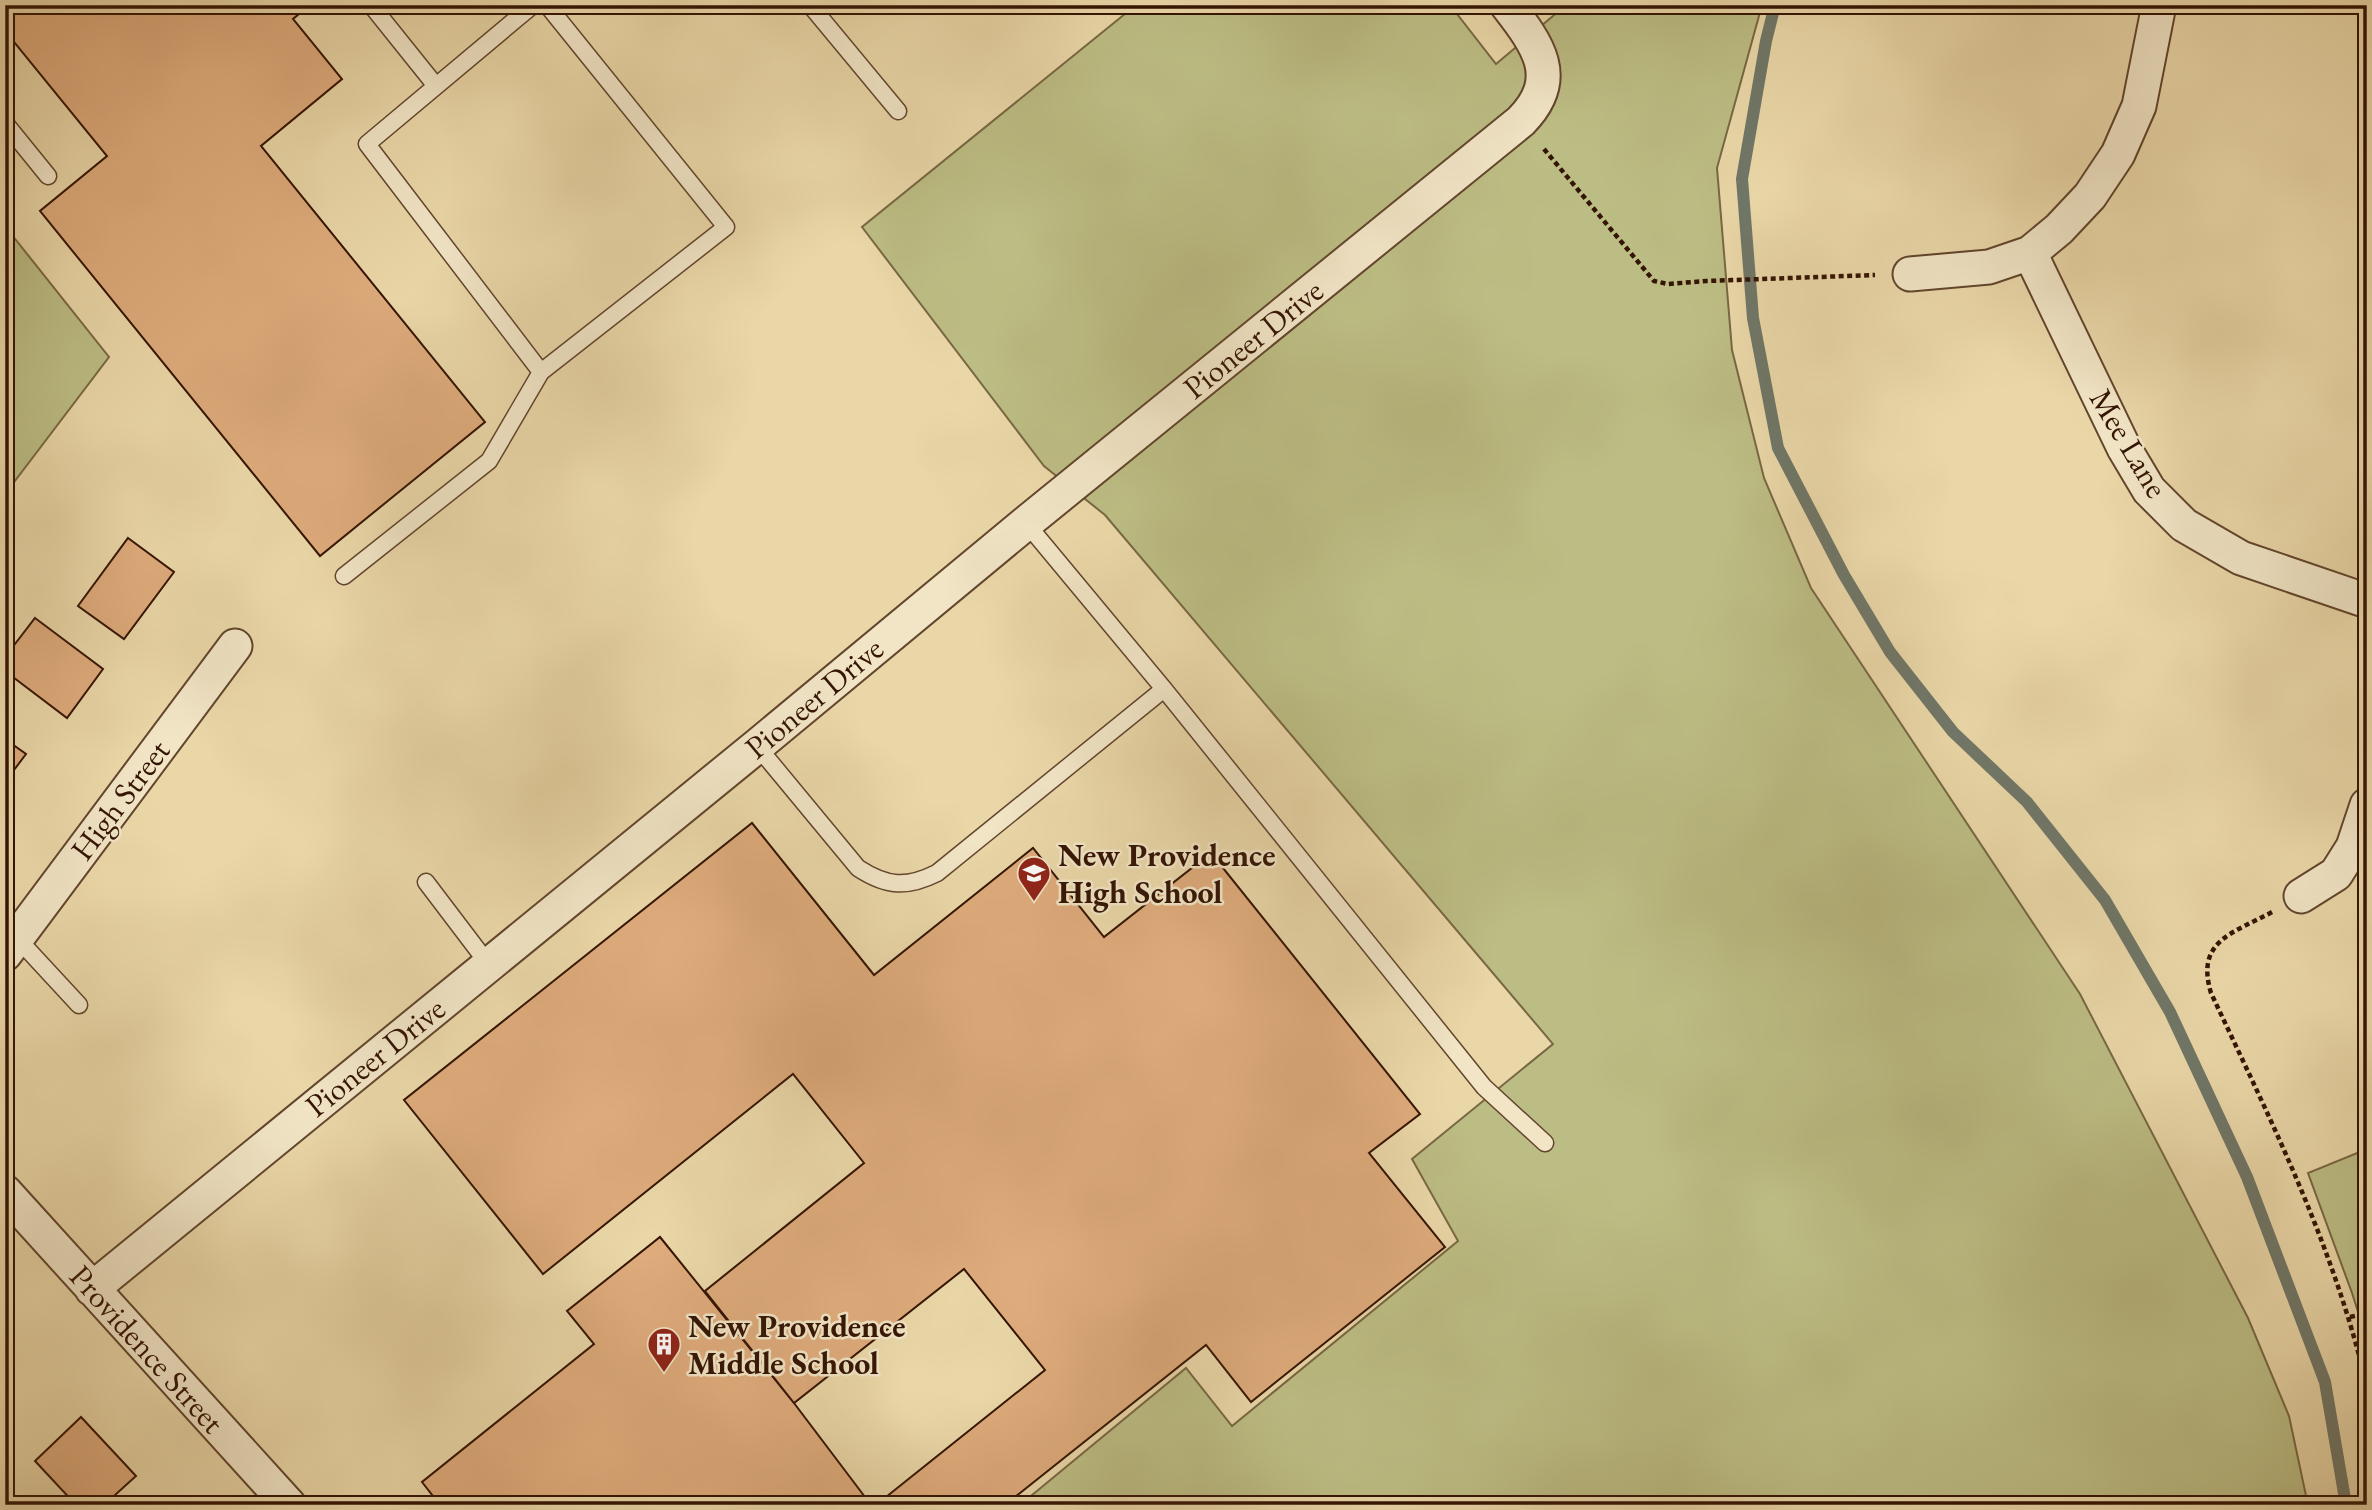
<svg xmlns="http://www.w3.org/2000/svg" width="2372" height="1510" viewBox="0 0 2372 1510" font-family="'EB Garamond',serif">
	<style>
		.green { fill: #bcbd84; stroke: #786844; stroke-width: 2 }
		.lines { fill: none; stroke-linecap: round; stroke-linejoin: round }
		.stream { stroke: #707768; stroke-width: 12 }
		.building { fill: #deab7c; stroke: #341404; stroke-width: 2 }
		.service-casing { stroke: #62452d; stroke-width: 19 }
		.minor-casing { stroke: #62452d; stroke-width: 37 }
		.path { stroke: #341404; stroke-width: 4.5; stroke-dasharray: 5 3.5; stroke-linecap: butt }
		.service { stroke: #f1e5c6; stroke-width: 16 }
		.minor { stroke: #f1e5c6; stroke-width: 33 }
		.labels { text-anchor: middle; stroke-width: 5; stroke-linejoin: round; paint-order: stroke }
		.street-label { font-size: 32px; fill: #341404; stroke: #f1e5c6 }
		.poi-label { font-size: 32px; font-weight: bold; fill: #341404; stroke: #f1e5c6; text-anchor: start }
	</style>
	<rect width="100%" height="100%" fill="#ead7a8"/>
	<filter id="stains"><feTurbulence type="fractalNoise" baseFrequency=".00286" numOctaves="4"/><feColorMatrix values="0 0 0 0 .2 0 0 0 0 .09 0 0 0 0 .02 0 0 0 .5 -.17"/></filter>
	<radialGradient id="worn" r=".72"><stop offset=".6" stop-color="#630" stop-opacity="0"/><stop offset="1" stop-color="#630" stop-opacity=".3"/></radialGradient>
	<path class="green" d="M1136,5H1450L1496,64L1566,5H1762L1717,168L1732,350L1764,478L1811,588L2080,994L2248,1318L2289,1416L2308,1505H1020L1186,1368L1232,1426L1458,1241L1412,1159L1553,1044L1105,515L1044,466L862,227Z
		M12,235L109,357L5,494V241Z
		M2367,1149V1340L2352,1293L2308,1173Z"/>
	<g class="lines">
		<path class="stream" d="M1775,5L1766,41L1742,179L1753,318L1778,448L1844,575L1890,652L1953,732L2027,802L2105,900L2170,1012L2247,1177L2325,1382L2346,1505"/>
	</g>
	<path class="building" d="M5,5H310L293,19L342,79L261,146L485,422L320,556L40,211L107,156L5,31Z
		M128,538L174,572L124,639L78,606Z
		M35,618L103,669L67,718L5,671V657Z
		M5,739L26,754L5,782Z
		M752,823L874,975L1033,848L1104,937L1211,853L1420,1114L1369,1153L1445,1247L1251,1402L1206,1345L1005,1505H876L1045,1370L964,1269L794,1403L705,1291L864,1163L793,1074L543,1274L404,1100Z
		M660,1237L794,1403L871,1505H440L422,1482L594,1344L567,1311Z
		M81,1417L136,1476L104,1505H76L35,1461Z"/>
	<g class="lines">
		<defs>
			<path id="service" d="M371,5L436,86
				M533,5L367,144L541,372
				M810,5L898,111
				M5,123L48,176
				M1026,523L1164,689L1484,1087L1545,1143
				M344,576L489,461L541,372L726,227L547,5
				M757,746L858,868C887,887 907,888 937,873L1164,689
				M426,882L489,965
				M17,938L79,1005"/>
			<path id="minor" d="M2030,253L2124,448L2149,490L2184,525L2241,558L2367,601
				M1910,274L1989,267L2030,253L2059,229L2090,196L2118,154L2139,106L2159,5
				M2301,896L2336,874L2353,847L2367,805
				M5,954L235,646
				M5,1192L289,1505
				M92,1289L757,746L1026,523L1521,121C1563,78 1538,45 1507,5"/>
		</defs>
		<use href="#service" class="service-casing"/>
		<use href="#minor" class="minor-casing"/>
		<path class="path" d="M1544,149L1654,281L1668,284L1706,281L1875,275
			M2272,912C2234,933 2195,940 2211,993C2272,1123 2334,1246 2367,1387
			M2350,1317L2367,1313"/>
		<use href="#service" class="service"/>
		<use href="#minor" class="minor"/>
	</g>
	<defs>
		<symbol id="school-pin" viewBox="-11 -11 22 30"><path d="M0 17L-7.5 6A9.5 9.5 0 1 1 7.5 6Z" fill="#8f2418" stroke="#f1e5c6"/><path d="M0-5L7-2L0 1L-7-2ZM-4 1L0 2.5L4 1V4Q0 6-4 4Z" fill="#fff"/></symbol>
		<symbol id="building-pin" viewBox="-11 -11 22 30"><path d="M0 17L-7.5 6A9.5 9.5 0 1 1 7.5 6Z" fill="#8f2418" stroke="#f1e5c6"/><path d="M-4-6H4V6H1V3H-1V6H-4ZM-2.5-4.3h1.7v1.8h-1.7ZM.8-4.3h1.7v1.8H.8ZM-2.5-1h1.7V.8h-1.7ZM.8-1h1.7V.8H.8Z" fill="#fff"/></symbol>
	</defs>
	<g fill-rule="evenodd">
		<use href="#school-pin" x="1015" y="854" width="38" height="52"/>
		<use href="#building-pin" x="645" y="1325" width="38" height="52"/>
	</g>
	<g class="labels">
		<g class="street-label">
			<text transform="translate(1253 339) rotate(-39)" y="11">Pioneer Drive</text>
			<text transform="translate(2129 443) rotate(59)" y="11">Mee Lane</text>
			<text transform="translate(814 698) rotate(-40)" y="11">Pioneer Drive</text>
			<text transform="translate(120 800) rotate(-53)" y="11">High Street</text>
			<text transform="translate(375 1057) rotate(-39)" y="11">Pioneer Drive</text>
			<text transform="translate(147 1349) rotate(48)" y="11">Providence Street</text>
		</g>
		<g class="poi-label">
			<text x="1058" y="866">New Providence<tspan x="1058" dy="37">High School</tspan></text>
			<text x="688" y="1337">New Providence<tspan x="688" dy="37">Middle School</tspan></text>
		</g>
	</g>
	<rect width="2372" height="1510" fill="none" stroke="#ead7a8" stroke-width="28"/>
	<rect x="7" y="7" width="2358" height="1496" fill="none" stroke="#341404" stroke-width="3.5"/>
	<rect x="14" y="14" width="2344" height="1482" fill="none" stroke="#341404" stroke-width="2"/>
	<rect width="100%" height="100%" filter="url(#stains)"/>
	<rect width="100%" height="100%" fill="url(#worn)"/>
</svg>
